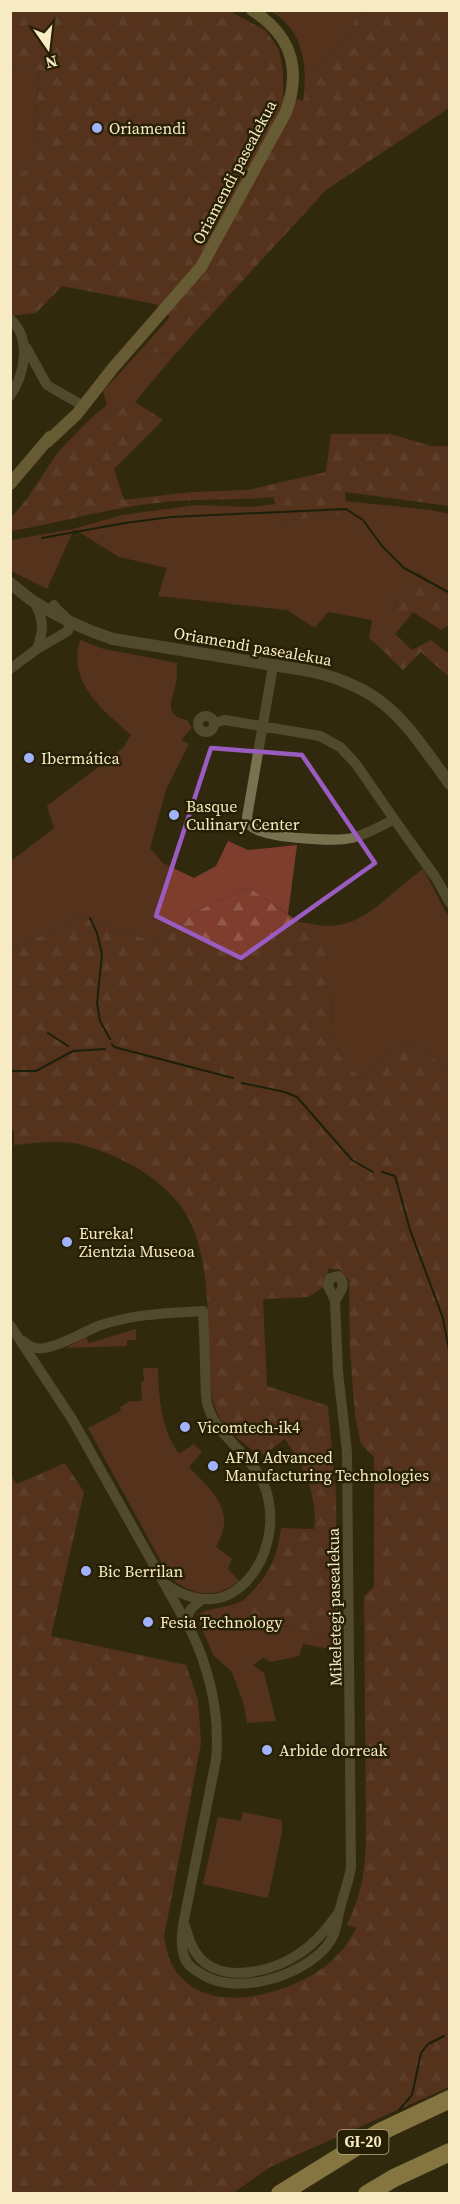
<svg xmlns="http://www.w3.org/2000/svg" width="460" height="2204" viewBox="0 0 460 2204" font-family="'Source Serif 4',serif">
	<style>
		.grass { fill: #7f3d2e }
		.forest { fill: url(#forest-firs) }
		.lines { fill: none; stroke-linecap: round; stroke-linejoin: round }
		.stream { stroke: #001405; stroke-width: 2 }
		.minor { stroke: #7a7150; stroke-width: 10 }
		.tertiary { stroke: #7a7150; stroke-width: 12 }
		.secondary { stroke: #a89863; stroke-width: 12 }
		.motorway { stroke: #ecd37e; stroke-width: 18 }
		.marked { fill: none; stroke: #9a5cc0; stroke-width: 4.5; stroke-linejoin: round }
		.poi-dot { fill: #a1b3fd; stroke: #272005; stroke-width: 2 }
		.labels { text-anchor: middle; stroke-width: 5; stroke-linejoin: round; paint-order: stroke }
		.shield { fill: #272005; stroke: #b9ae8a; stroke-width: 1.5 }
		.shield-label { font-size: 15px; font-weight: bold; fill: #f7ebc3 }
		.poi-label { font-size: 16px; fill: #f7ebc3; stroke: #272005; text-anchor: start }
		.street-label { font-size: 16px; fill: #f7ebc3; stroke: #272005 }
	</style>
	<defs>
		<pattern id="forest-firs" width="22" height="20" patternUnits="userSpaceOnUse" patternTransform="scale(1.5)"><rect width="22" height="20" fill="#7f3d2e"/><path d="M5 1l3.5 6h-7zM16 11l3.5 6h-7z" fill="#92594b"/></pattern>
	</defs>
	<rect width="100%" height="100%" fill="#31290e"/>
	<path class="grass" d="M270,11H366L356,17L351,32L342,44L317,68L303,102C308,66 304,29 270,11Z
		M11,66L39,69L33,164L11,181Z
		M139,352L176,353L135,402L89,420L107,405L103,391Z
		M345,501L431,510L449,514V596L417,571L391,612H413L395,634L379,647L369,638L372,620L328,612L315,628L287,610L158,596L167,568L119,557L74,529L47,589L11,571V540L73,529L122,515L197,505L250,507L275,504L282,521L347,514Z
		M80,640L104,649L177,663C177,669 177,676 176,682C173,699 162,716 187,720L192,728L181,740L189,744L166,790L150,848L163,863L194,878L216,866L228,841L248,850L297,845L288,914L248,887L193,913L164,938L134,936L78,916L11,952V861L54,828L47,806L123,748L131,735C103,710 67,683 80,640Z
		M423,869L449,918V1073L420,1045L395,1048L360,1076L345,1065L332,1033L333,986L300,922C309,923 318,926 328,926C367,926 393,889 423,869Z
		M136,1329V1340H127V1346L66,1348L86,1337L89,1343Z
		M143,1368H158C159,1399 161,1428 179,1454L194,1444L202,1452L189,1467C213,1492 237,1511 216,1547L232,1559L228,1569L239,1581C216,1600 189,1596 169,1576L88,1428L121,1411L120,1407L130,1401H142L141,1382L144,1381Z
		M245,1599L252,1620L338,1637L339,1647L330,1649L303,1644L299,1656L271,1662L263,1658L253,1665L264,1673L276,1721L247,1723L244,1705L232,1672L214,1656L198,1621V1615C209,1606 228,1610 245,1599Z
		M243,1812L282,1820V1832L268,1898L203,1884L218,1817L241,1821Z"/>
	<path class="forest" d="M446,10L449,14V108L326,190L176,353L139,352L170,317L155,304L62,286L36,313L11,316L10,181L33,164L39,70L11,66V11H230L266,31L279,50L283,72V96L303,101L317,68L342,44L351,32L356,17L366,11Z
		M135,402L163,420L114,469L124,500L191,492L248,490L326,472L331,434H391L431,446H449V506L345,492L347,514L281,521L273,497C234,501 195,498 157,503C107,508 60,523 11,531V518L26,500L58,452L89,420Z
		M416,571L449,596V625L441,630L413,612L391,613Z
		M395,634L412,650L431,640L449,654V677L421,652L403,670L379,647Z
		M248,887L321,937L333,986L332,1033L345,1065L360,1076L395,1048L420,1045L449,1073V2087L270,2167L233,2193H11L10,1474L17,1484L65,1463L84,1492L51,1636L186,1665L198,1700L201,1743L164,1937C167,1951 169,1964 179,1975C214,2017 292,1993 328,1964C340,1954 349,1942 356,1928L347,1925C362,1892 364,1877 366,1841L364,1596L374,1587V1457L361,1444L355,1415L350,1350L349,1280L339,1269H328L325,1286L308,1297L263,1299L267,1386L328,1406L336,1494L338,1637L252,1620L245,1599C268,1577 277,1560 281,1528L314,1529C318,1495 304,1467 285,1439L263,1455L258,1449L255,1452C243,1442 226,1431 219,1417C204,1387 210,1333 207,1299C205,1266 199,1226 176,1200C153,1173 116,1154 82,1145C61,1139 36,1143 14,1145V1131L11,1129V952L78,916L134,936L164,938L193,913Z"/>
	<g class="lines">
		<path class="stream" d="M42,538L125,523L171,517L346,509L363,520L382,546L404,568L450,593
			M90,918L97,933L102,954L97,1003L100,1021L110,1039
			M48,1033L68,1046
			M112,1044L114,1047L233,1078
			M10,1071H36L73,1051L105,1049
			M242,1083L285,1092L297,1097L352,1160L373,1172
			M382,1172L395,1176L410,1230L443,1318L450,1356
			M10,1973V1984
			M399,2110L412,2095L421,2053L428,2044L444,2036"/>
		<path class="minor" d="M10,319C32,338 25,374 10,396
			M26,347L47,385L78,403
			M34,602C44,619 44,630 37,649
			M273,666L247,817C248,820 249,824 251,826C262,838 335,842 352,838C367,834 380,827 394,819
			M10,669L37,649L68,631C72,616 59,615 54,605
			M198 724a8 8 0 1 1 16 0a8 8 0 1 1-16 0Z
			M214,723L225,720L320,736L340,747L356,764L394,819L436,878L450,903
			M10,1325L72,1419L192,1633C211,1674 220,1715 216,1760L184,1920C182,1932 180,1944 184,1956C187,1966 195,1970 203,1975C238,1996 301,1976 326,1947C336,1935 336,1926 339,1913C342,1898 348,1884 351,1868L347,1452L338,1372L335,1301L328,1286L330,1278L338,1276C348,1284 340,1292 335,1301
			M23,1341C29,1346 36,1350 44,1348C64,1345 82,1332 101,1325C134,1314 168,1313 203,1311C204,1331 205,1351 205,1371C206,1381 205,1392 207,1403C213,1429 236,1444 252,1465C274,1492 275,1529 261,1560C253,1576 240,1591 223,1597C204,1603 182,1596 167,1585
			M189,1624C185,1611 193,1607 202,1599
			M185,1926C189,1939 193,1953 204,1962C230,1983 276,1970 300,1953C316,1943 328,1927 339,1912"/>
		<path class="tertiary" d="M10,583C18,589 25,596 33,601C58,617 85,630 113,639L310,671C388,689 405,723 450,784"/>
		<path class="secondary" d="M47,442L77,414L113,368L201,267L286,112C302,68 291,35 252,10
			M10,484L50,437"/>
		<path class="motorway" d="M280,2194L380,2132L450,2099
			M367,2194L394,2178L450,2152"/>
	</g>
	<path d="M0 0H460V2204H0ZM211,748L302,755L375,863L241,958L156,916Z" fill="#31290e" fill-opacity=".55" fill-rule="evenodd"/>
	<path class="marked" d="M211,748L302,755L375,863L241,958L156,916Z"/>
	<g class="poi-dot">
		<circle cx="97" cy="128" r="6"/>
		<circle cx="29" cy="758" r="6"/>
		<circle cx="174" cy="815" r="6"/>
		<circle cx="67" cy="1242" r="6"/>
		<circle cx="185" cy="1427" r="6"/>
		<circle cx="213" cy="1466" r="6"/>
		<circle cx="86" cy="1571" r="6"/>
		<circle cx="148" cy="1622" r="6"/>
		<circle cx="267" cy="1750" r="6"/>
	</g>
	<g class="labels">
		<rect class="shield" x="337.5" y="2130" width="51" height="24" rx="4.5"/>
		<g class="shield-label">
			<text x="363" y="2147">GI-20</text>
		</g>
		<g class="poi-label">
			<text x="109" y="134">Oriamendi</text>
			<text x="41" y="764">Ibermática</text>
			<text x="186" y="812">Basque<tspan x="186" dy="18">Culinary Center</tspan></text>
			<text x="79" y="1239">Eureka!<tspan x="79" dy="18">Zientzia Museoa</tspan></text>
			<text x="197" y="1433">Vicomtech-ik4</text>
			<text x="225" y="1463">AFM Advanced<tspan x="225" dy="18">Manufacturing Technologies</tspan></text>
			<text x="98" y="1577">Bic Berrilan</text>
			<text x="160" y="1628">Fesia Technology</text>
			<text x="279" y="1756">Arbide dorreak</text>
		</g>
		<g class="street-label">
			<text transform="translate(234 172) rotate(-62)" y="6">Oriamendi pasealekua</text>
			<text transform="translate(253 646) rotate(10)" y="6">Oriamendi pasealekua</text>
			<text transform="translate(334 1607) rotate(-91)" y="6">Mikeletegi pasealekua</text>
		</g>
	</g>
	<rect width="460" height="2204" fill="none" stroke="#f7ebc3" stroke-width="24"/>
	<g transform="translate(48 48) rotate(166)" stroke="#272005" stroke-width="4.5" paint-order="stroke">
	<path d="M0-4.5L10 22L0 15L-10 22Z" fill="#f7ebc3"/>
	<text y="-9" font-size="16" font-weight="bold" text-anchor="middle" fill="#f7ebc3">N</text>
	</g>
</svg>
